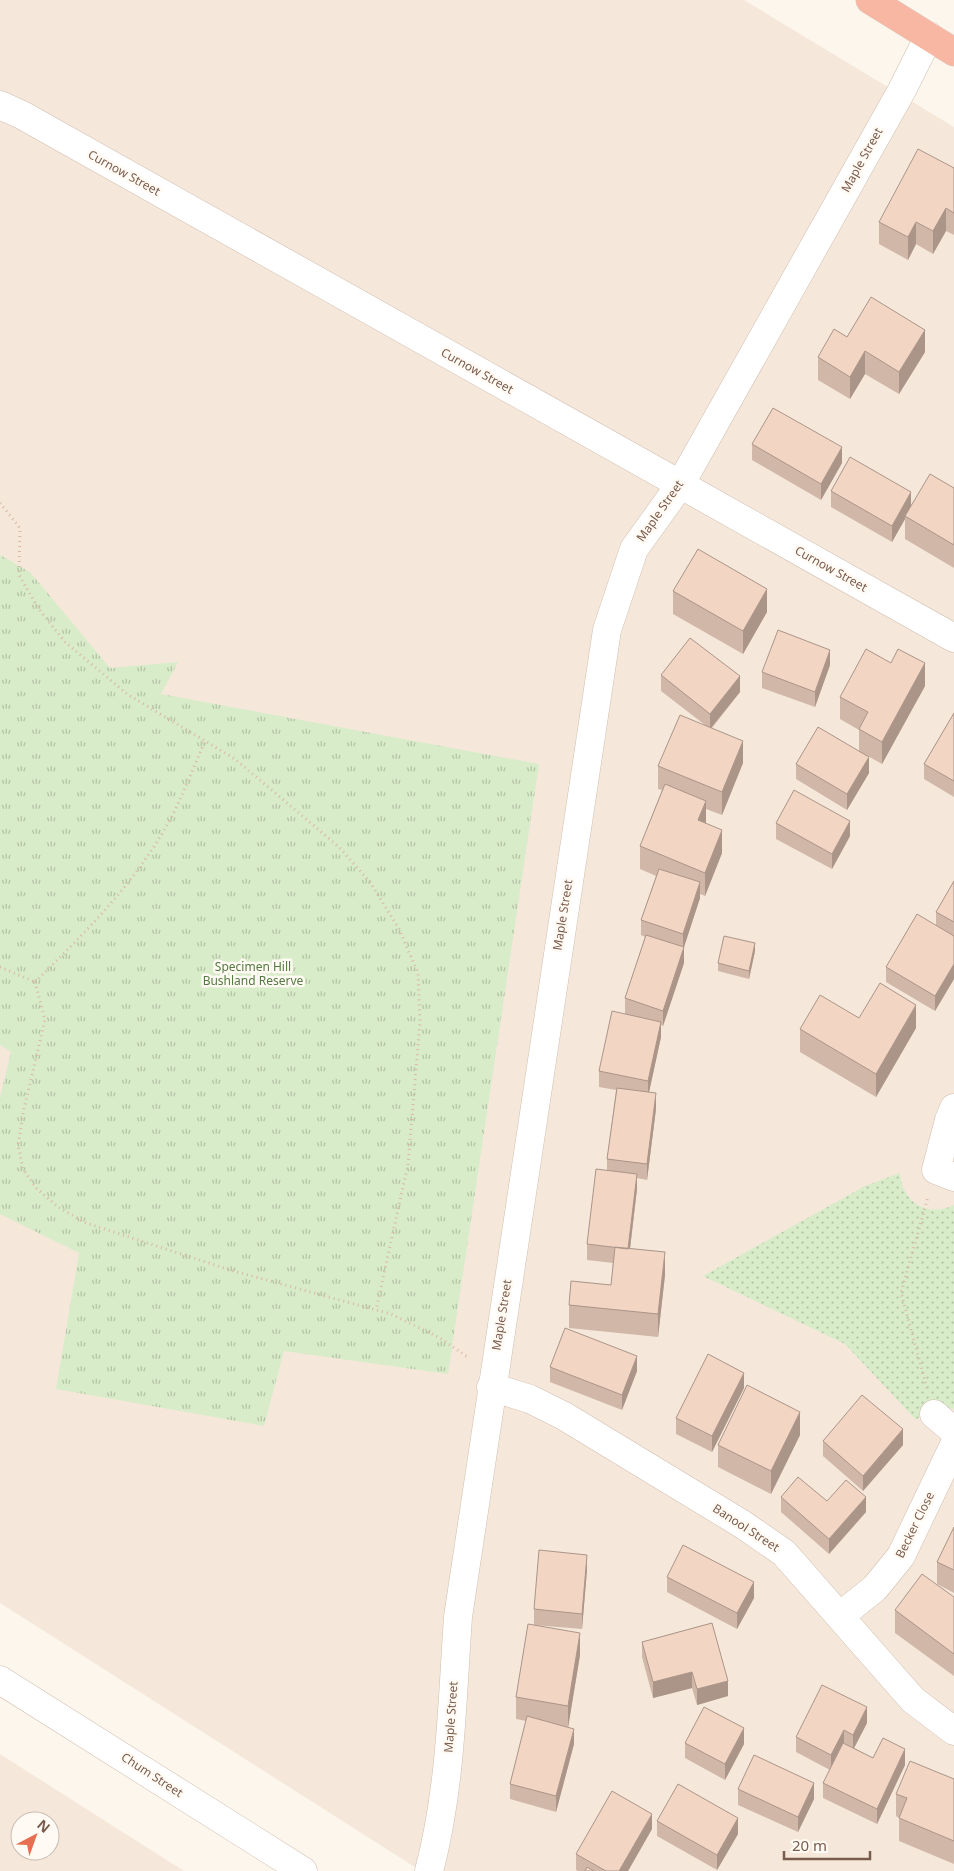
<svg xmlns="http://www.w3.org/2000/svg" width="954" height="1871" viewBox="0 0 954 1871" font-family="'Noto Sans',sans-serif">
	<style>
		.residential { fill: #f5e8da; fill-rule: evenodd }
		.grass { fill: url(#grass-dots) }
		.park { fill: url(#park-tufts) }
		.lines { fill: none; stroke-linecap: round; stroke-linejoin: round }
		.minor-casing { stroke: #d1beb0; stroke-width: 29 }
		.highway-casing { stroke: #dad1cd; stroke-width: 29 }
		.path { stroke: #d9b8a5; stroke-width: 3; stroke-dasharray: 1 4; stroke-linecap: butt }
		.minor { stroke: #fff; stroke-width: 28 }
		.highway { stroke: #f7b7a3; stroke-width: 28 }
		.wall { fill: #d1b7a8 }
		.shaded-wall { fill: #aa9588 }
		.building { fill: #f3d5c3; stroke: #aa9588 }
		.labels { text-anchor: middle; stroke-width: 5; stroke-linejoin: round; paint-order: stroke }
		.street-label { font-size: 12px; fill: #7a5c4d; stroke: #fffaf3 }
		.park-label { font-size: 12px; fill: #537a41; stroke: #fffaf3 }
	</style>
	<defs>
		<pattern id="grass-dots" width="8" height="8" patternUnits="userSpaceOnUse" patternTransform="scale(1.25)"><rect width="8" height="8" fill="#d8ecc9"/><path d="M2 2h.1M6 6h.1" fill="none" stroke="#b4c2a5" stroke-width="1.8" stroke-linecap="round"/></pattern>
		<pattern id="park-tufts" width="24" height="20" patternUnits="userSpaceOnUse" patternTransform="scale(1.25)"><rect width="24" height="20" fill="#d8ecc9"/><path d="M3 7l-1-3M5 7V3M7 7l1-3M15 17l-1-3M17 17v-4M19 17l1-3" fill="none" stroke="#b4c2a5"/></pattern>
	</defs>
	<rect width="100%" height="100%" fill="#fdf6ec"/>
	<path class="residential" d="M0,0H744L954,127V1871H421L0,1603Z
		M0,1754L184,1871H0ZM20,1821H50V1851H20Z"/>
	<path class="grass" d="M900,1173C902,1202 927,1218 954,1205V1409L933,1405L916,1420L845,1344L703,1276L865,1186Z"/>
	<path class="park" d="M0,555L30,572L110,668L178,662L161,694L539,764L448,1374L284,1351L264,1426L56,1389L79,1253L0,1214V1097L11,1052L0,1045Z"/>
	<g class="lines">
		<defs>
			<path id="minor" d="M0,105L22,115L954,638
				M954,1108L949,1120L936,1170L954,1177
				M491,1387L530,1399L564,1416L742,1524L784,1553L913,1700L954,1731
				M934,1414L954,1431
				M840,1616L875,1588L901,1556L954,1445
				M0,1680L303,1871
				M429,1871C451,1788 452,1702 458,1617L607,630L634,549L680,485L902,90L929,36"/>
			<path id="highway" d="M870,0L954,52"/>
		</defs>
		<use href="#minor" class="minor-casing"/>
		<use href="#highway" class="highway-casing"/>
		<path class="path" d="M0,503L20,528L19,575L38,608L65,642L127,694L235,759L339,847L370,882L399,929L418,973L420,1022L408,1164L376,1310
			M0,967L35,982
			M35,982L45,1020L24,1109L18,1145L23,1169L36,1188L58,1207L86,1223L230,1270L391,1314L440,1338L469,1358
			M35,982C86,932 137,881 171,818C184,793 194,766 205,741
			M927,1388L901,1293L928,1197"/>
		<use href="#minor" class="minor"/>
		<use href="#highway" class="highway"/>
	</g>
	<path class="wall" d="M954,168V235L946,231L933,254L916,244L908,260L879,244V222Z
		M847,337L925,352L899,394L865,374L850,399L818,380V357Z
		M752,444L842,463L821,500L752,460Z
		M954,488V568L905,539V519L892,542L831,507V491L911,506Z
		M673,591L767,612L743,654L673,614Z
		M830,665L815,707L762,688V672Z
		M661,675L740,692L712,728L743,763L722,815L706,809V824L722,853L705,896L700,894V898L684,947V963L663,1026L661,1025V1037L649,1092L656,1109L647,1180L637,1178V1189L630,1249L665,1275L658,1337L569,1328V1305L611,1285L613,1263L587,1260V1244L607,1170V1159L616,1090L599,1087V1071L625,1014V998L645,937L641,935V920L656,876L640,869V846L662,790L658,789V766L705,725L661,691Z
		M925,686L882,764L866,755L869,773L847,810L796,779V764L859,752V730L840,719V697Z
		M954,713V797L924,779V764Z
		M776,823L850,836L832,869L776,839Z
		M954,881V979L935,1011L886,982V967L936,925V912Z
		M755,951L749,979L718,971V963Z
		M859,1018L916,1028L876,1097L800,1052V1029Z
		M550,1367L637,1371L622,1410L550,1382Z
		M744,1388L712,1452L676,1434V1418Z
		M800,1435L771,1494L718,1467V1445Z
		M823,1441L903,1445L863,1491L823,1456Z
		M781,1497L827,1501L866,1512L829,1554L781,1512Z
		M954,1527V1593L937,1584V1562Z
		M587,1570L582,1629L534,1625V1609Z
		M667,1577L754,1598L737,1629L667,1592Z
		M954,1597V1676L895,1633V1610Z
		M712,1623L728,1696L697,1705L692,1688L653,1698L642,1657V1642Z
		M580,1655L568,1727L574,1744L556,1812L510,1799V1784L526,1721L516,1719V1697Z
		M867,1723L854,1748L873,1758L905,1765L877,1824L823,1798V1783L830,1770L796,1752V1737Z
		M685,1743L744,1744L725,1780L685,1758Z
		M954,1779V1864L899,1841V1818L896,1816V1794Z
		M738,1789L814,1799L798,1832L738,1805Z
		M657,1821L738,1834L717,1870L657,1836Z
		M652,1829L628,1871H578L576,1870V1854Z"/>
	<path class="shaded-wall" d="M946,208V231L933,254V231Z
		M916,222V244L908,260V237Z
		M925,330V352L899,394V372Z
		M865,351V374L850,399V377Z
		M842,447V463L821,500V484Z
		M911,492V508L905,516V519L892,542V526Z
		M767,589V612L743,654V631Z
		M830,650V665L815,707V692Z
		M925,663V686L882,764V742Z
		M740,676V692L710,729V714Z
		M743,741V763L722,815V792Z
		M869,757V773L847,810V794Z
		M706,801V823L698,820Z
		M850,821V836L832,869V854Z
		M722,830V853L705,896V873Z
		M700,882V898L684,947V963L663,1026V1011L683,949V934Z
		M755,943V951L749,979V971Z
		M954,964V979L935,1011V996Z
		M916,1005V1028L876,1097V1074Z
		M661,1022V1037L648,1097V1081Z
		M656,1093V1109L647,1180V1164Z
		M637,1174V1189L628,1265V1249Z
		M665,1252V1275L658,1337V1314Z
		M637,1356V1371L622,1410V1395Z
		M744,1373V1388L712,1452V1436Z
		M800,1412V1435L771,1494V1471Z
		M903,1429V1445L863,1491V1476Z
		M866,1497V1512L829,1554V1539Z
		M587,1555V1570L582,1629V1614Z
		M754,1582V1598L737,1629V1613Z
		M580,1633V1655L568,1728V1706Z
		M692,1672V1688L653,1698V1682Z
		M728,1681V1696L697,1705V1689Z
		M867,1707V1723L853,1750V1735Z
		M744,1728V1744L725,1780V1764Z
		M574,1729V1744L556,1812V1796Z
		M844,1730V1745L831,1770V1755Z
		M905,1749V1765L877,1824V1809Z
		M814,1783V1799L798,1832V1817Z
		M652,1814V1829L628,1871H619Z
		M738,1818V1834L717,1870V1855Z"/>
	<path class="building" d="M918,149L954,168V213L946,208L933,231L916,222L908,237L879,222Z
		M871,297L925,330L899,372L865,351L850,377L818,357L834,329L847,337Z
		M773,408L842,447L821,484L752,444Z
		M850,457L911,492L892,526L831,491Z
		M930,474L954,488V545L905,516Z
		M698,549L767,589L743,631L673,591Z
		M778,630L830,650L815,692L762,672Z
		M690,638L740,676L710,714L661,675Z
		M866,649L891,663L898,649L925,663L882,742L859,729L868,712L840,697Z
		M954,713V781L924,764Z
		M680,715L743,741L722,792L658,766Z
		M818,727L869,757L847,794L796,764Z
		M665,784L706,801L698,820L722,830L705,873L640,846Z
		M794,790L850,821L832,854L776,823Z
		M659,869L700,882L683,934L641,920Z
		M954,881V922L936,912Z
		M917,914L954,936V964L935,996L886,967Z
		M646,935L684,947L663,1011L625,998Z
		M724,936L755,943L749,971L718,963Z
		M880,983L916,1005L876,1074L800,1029L820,995L859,1018Z
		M612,1011L661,1022L648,1081L599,1071Z
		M617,1088L656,1093L647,1164L607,1159Z
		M596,1169L637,1174L628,1249L587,1244Z
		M615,1247L665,1252L658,1314L569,1305L571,1281L611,1285Z
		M565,1328L637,1356L622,1395L550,1367Z
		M708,1354L744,1373L712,1436L676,1418Z
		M747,1385L800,1412L771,1471L718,1445Z
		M862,1395L903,1429L863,1476L823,1441Z
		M798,1477L827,1501L846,1480L866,1497L829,1539L781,1497Z
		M954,1527V1570L937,1562Z
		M683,1545L754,1582L737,1613L667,1577Z
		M539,1550L587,1555L582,1614L534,1609Z
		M922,1574L954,1597V1654L895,1610Z
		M712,1623L728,1681L697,1689L692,1672L653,1682L642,1642Z
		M528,1624L580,1633L568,1706L516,1697Z
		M822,1685L867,1707L853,1735L844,1730L831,1755L796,1737Z
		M704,1707L744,1728L725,1764L685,1743Z
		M527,1716L574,1729L556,1796L510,1784Z
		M883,1738L905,1749L877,1809L823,1783L843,1743L873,1758Z
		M754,1755L814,1783L798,1817L738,1789Z
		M910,1761L954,1779V1841L899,1818L907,1798L896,1794Z
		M678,1784L738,1818L717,1855L657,1821Z
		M612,1791L652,1814L619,1871H606L576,1854Z
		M587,1867L594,1871H585Z"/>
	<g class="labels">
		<g class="street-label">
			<text transform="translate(862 160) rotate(-61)" y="4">Maple Street</text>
			<text transform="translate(124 173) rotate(29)" y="4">Curnow Street</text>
			<text transform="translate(477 371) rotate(29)" y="4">Curnow Street</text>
			<text transform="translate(660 511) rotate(-55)" y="4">Maple Street</text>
			<text transform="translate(831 569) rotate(29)" y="4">Curnow Street</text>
			<text transform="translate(563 915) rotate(-81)" y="4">Maple Street</text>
			<text transform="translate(502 1315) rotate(-81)" y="4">Maple Street</text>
			<text transform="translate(915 1525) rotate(-64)" y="4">Becker Close</text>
			<text transform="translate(746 1528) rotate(33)" y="4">Banool Street</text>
			<text transform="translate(451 1717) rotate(-86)" y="4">Maple Street</text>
			<text transform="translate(152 1775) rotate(33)" y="4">Chum Street</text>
		</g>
		<g class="park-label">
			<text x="253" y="971">Specimen Hill<tspan x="253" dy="14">Bushland Reserve</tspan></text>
		</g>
	</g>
	<g transform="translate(35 1836) rotate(41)"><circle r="24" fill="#fffaf3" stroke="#cabbb1"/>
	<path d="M0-4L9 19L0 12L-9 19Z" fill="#e76f51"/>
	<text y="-8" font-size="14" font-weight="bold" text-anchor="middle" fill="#7a5c4d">N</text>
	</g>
	<path d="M784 1851v8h86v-8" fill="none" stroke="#7a5c4d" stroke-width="2.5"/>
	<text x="792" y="1851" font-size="15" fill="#7a5c4d" stroke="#fffaf3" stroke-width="4" paint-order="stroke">20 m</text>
</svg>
